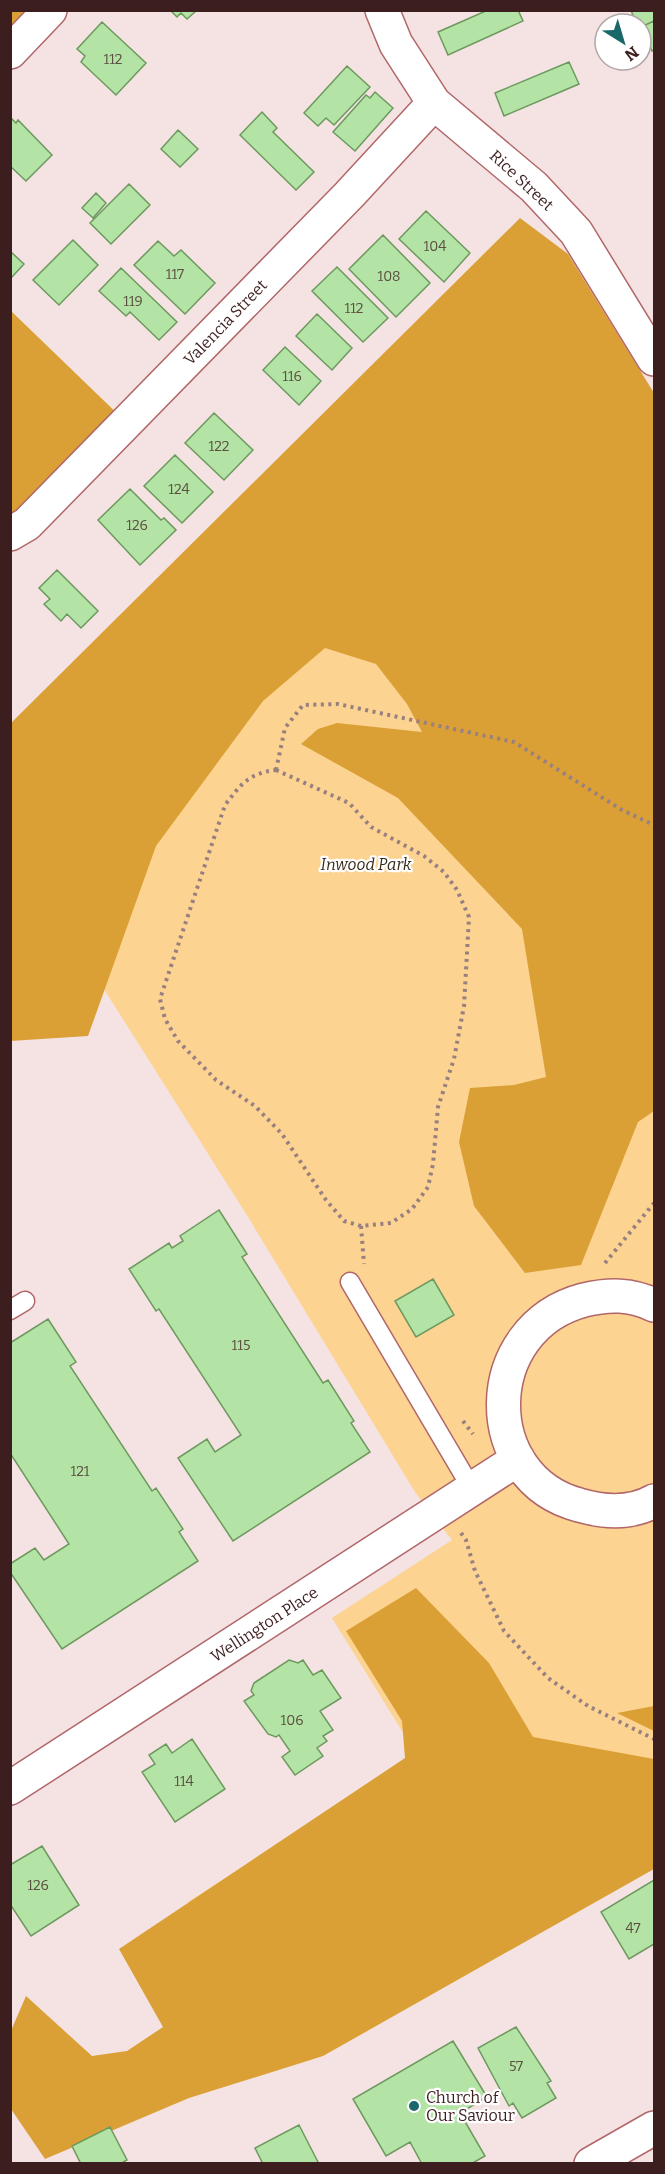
<svg xmlns="http://www.w3.org/2000/svg" width="665" height="2174" viewBox="0 0 665 2174" font-family="Bitter,serif">
	<style>
		.green { fill: #fcd391 }
		.forest { fill: #daa035 }
		.building { fill: #b4e3a6; stroke: #6d995f; stroke-width: 1.5 }
		.lines { fill: none; stroke-linecap: round; stroke-linejoin: round }
		.service-casing { stroke: #b16769; stroke-width: 21 }
		.minor-casing { stroke: #b16769; stroke-width: 36 }
		.path { stroke: #988080; stroke-width: 4; stroke-dasharray: 3 4.5; stroke-linecap: butt }
		.service { stroke: #fff; stroke-width: 18 }
		.minor { stroke: #fff; stroke-width: 33 }
		.poi-dot { fill: #1b686b; stroke: #fff; stroke-width: 2 }
		.labels { text-anchor: middle; stroke-width: 4.5; stroke-linejoin: round; paint-order: stroke }
		.number-label { font-size: 14px; fill: #5b4f41 }
		.street-label { font-size: 16px; fill: #3d1e1f; stroke: #fff }
		.park-label { font-size: 16px; font-style: italic; fill: #372c1a; stroke: #fff }
		.poi-label { font-size: 16px; fill: #3d1e1f; stroke: #fff; text-anchor: start }
	</style>
	<rect width="100%" height="100%" fill="#f4e3e2"/>
	<path class="green" d="M564,251L654,396V1842L266,2022L188,1902L417,1755L332,1618L452,1540L415,1492L248,1217L11,842L440,375Z"/>
	<path class="forest" d="M11,11H50L11,52Z
		M520,218L568,254L654,393V1111L638,1122L581,1265L525,1273L474,1206L459,1142L470,1088L514,1085L546,1077L522,929L398,798L301,744L318,729L337,723L422,732L407,704L376,664L325,648L263,701L156,846L88,1036L10,1041L11,723Z
		M10,310L126,422L10,534Z
		M416,1588L489,1663L533,1737L654,1759V1869L323,2056L189,2098L45,2159L11,2109L10,2033L26,1996L92,2056L127,2051L163,2027L119,1949L405,1758L402,1721L346,1631Z
		M654,1706V1731L617,1713Z"/>
	<path class="building" d="M170,10H196V11L187,19L181,13L177,17Z
		M488,10H518L523,21L448,55L438,32Z
		M631,10H654V21L641,27V24H636Z
		M654,21V50L652,51L650,47L646,49L641,27Z
		M102,22L146,63L116,95L81,62L85,56L77,49Z
		M569,62L579,84L504,116L495,93Z
		M347,66L370,87L334,125L326,118L318,126L304,113Z
		M375,92L393,108L355,151L333,132L366,95L370,98Z
		M262,112L277,128L273,132L314,172L296,190L240,135Z
		M10,117L16,123L18,120L52,155L26,181L10,166Z
		M178,130L198,149L180,167L161,149Z
		M129,184L150,205L111,244L90,223Z
		M96,193L106,203L93,218L82,208Z
		M426,211L470,253L444,282L399,239Z
		M383,235L430,283L396,317L349,269Z
		M73,240L98,265L59,305L33,280Z
		M158,241L174,256L181,250L215,283L185,314L134,265Z
		M10,251L24,264L10,279Z
		M337,267L388,318L363,342L312,291Z
		M121,268L177,322L159,340L130,312L126,316L99,291Z
		M317,314L352,348L332,370L296,336Z
		M285,347L321,381L299,405L263,370Z
		M214,413L253,450L224,480L185,443Z
		M175,455L213,492L182,523L144,486Z
		M130,489L161,520L164,518L176,530L140,565L98,520Z
		M57,570L98,611L81,628L67,614L61,621L44,604L50,599L39,588Z
		M219,1210L247,1254L242,1257L323,1383L328,1380L354,1421L351,1423L370,1452L233,1541L178,1458L207,1439L215,1452L241,1435L159,1309L156,1311L129,1269L169,1243L172,1248L183,1241L180,1236Z
		M433,1279L454,1315L416,1337L395,1301Z
		M48,1319L76,1362L70,1366L152,1491L156,1488L183,1529L179,1532L198,1561L62,1649L10,1572V1564L35,1548L44,1560L69,1544L10,1453V1343Z
		M289,1660L298,1663L303,1660L313,1675L322,1670L341,1698L320,1711L333,1730L323,1736L327,1741L317,1748L323,1756L295,1775L282,1757L290,1751L279,1735L276,1737L268,1734L244,1701L254,1695L251,1691L254,1683Z
		M192,1739L225,1789L175,1822L142,1772L155,1764L149,1755L166,1744L172,1753Z
		M42,1846L79,1905L31,1936L10,1904V1865Z
		M654,1880V1944L629,1959L601,1912Z
		M516,2027L551,2081L547,2083L556,2098L522,2118L513,2103L509,2106L478,2048Z
		M453,2041L487,2097L460,2113L485,2156L471,2164H422L410,2142L386,2156L353,2099Z
		M299,2125L319,2164H263L255,2148Z
		M110,2127L127,2160L120,2164H81L72,2146Z"/>
	<g class="lines">
		<defs>
			<path id="service" d="M350,1282L472,1489
				M10,1310L25,1301"/>
			<path id="minor" d="M382,10L396,44L434,103L534,187L576,232L654,359
				M10,52L50,10
				M10,534L27,524L349,195L434,103
				M654,1305C631,1294 609,1294 584,1300C478,1328 477,1478 579,1505C603,1512 631,1514 654,1501
				M10,1788L518,1459
				M591,2164L654,2128"/>
		</defs>
		<use href="#service" class="service-casing"/>
		<use href="#minor" class="minor-casing"/>
		<path class="path" d="M276,770L349,803L371,827L424,856L444,872L457,890L469,917L464,1006L454,1059L438,1107L433,1164L428,1187L412,1209L391,1223L361,1226L344,1221L326,1200L282,1134L255,1106L216,1080L178,1041L165,1019L160,999L225,805C241,784 249,773 276,770Z
			M276,770L285,728L303,705L338,704L514,742L622,810L654,825
			M361,1226L364,1264
			M605,1263L654,1203
			M463,1421L473,1434
			M461,1533L466,1540L475,1571L504,1631L548,1678L588,1706L654,1739"/>
		<use href="#service" class="service"/>
		<use href="#minor" class="minor"/>
	</g>
	<circle class="poi-dot" cx="414" cy="2106" r="6"/>
	<g class="labels">
		<g class="number-label">
			<text x="113" y="64">112</text>
			<text x="435" y="251">104</text>
			<text x="175" y="279">117</text>
			<text x="389" y="281">108</text>
			<text x="133" y="306">119</text>
			<text x="354" y="313">112</text>
			<text x="292" y="381">116</text>
			<text x="219" y="451">122</text>
			<text x="179" y="494">124</text>
			<text x="137" y="530">126</text>
			<text x="241" y="1350">115</text>
			<text x="80" y="1476">121</text>
			<text x="292" y="1725">106</text>
			<text x="184" y="1786">114</text>
			<text x="38" y="1890">126</text>
			<text x="633" y="1933">47</text>
			<text x="516" y="2071">57</text>
		</g>
		<g class="street-label">
			<text transform="translate(522 180) rotate(43)" y="6">Rice Street</text>
			<text transform="translate(225 322) rotate(-46)" y="6">Valencia Street</text>
			<text transform="translate(264 1624) rotate(-33)" y="6">Wellington Place</text>
		</g>
		<g class="park-label">
			<text x="366" y="870">Inwood Park</text>
		</g>
		<g class="poi-label">
			<text x="426" y="2103">Church of<tspan x="426" dy="18">Our Saviour</tspan></text>
		</g>
	</g>
	<rect width="665" height="2174" fill="none" stroke="#3d1e1f" stroke-width="24"/>
	<g transform="translate(623 42) rotate(143)"><circle r="28" fill="#ffffff" stroke="#b1a5a5" stroke-width="1.5"/>
	<path d="M0-4.5L10 22L0 15L-10 22Z" fill="#1b686b"/>
	<text y="-9" font-size="16" font-weight="bold" text-anchor="middle" fill="#3d1e1f">N</text>
	</g>
</svg>
